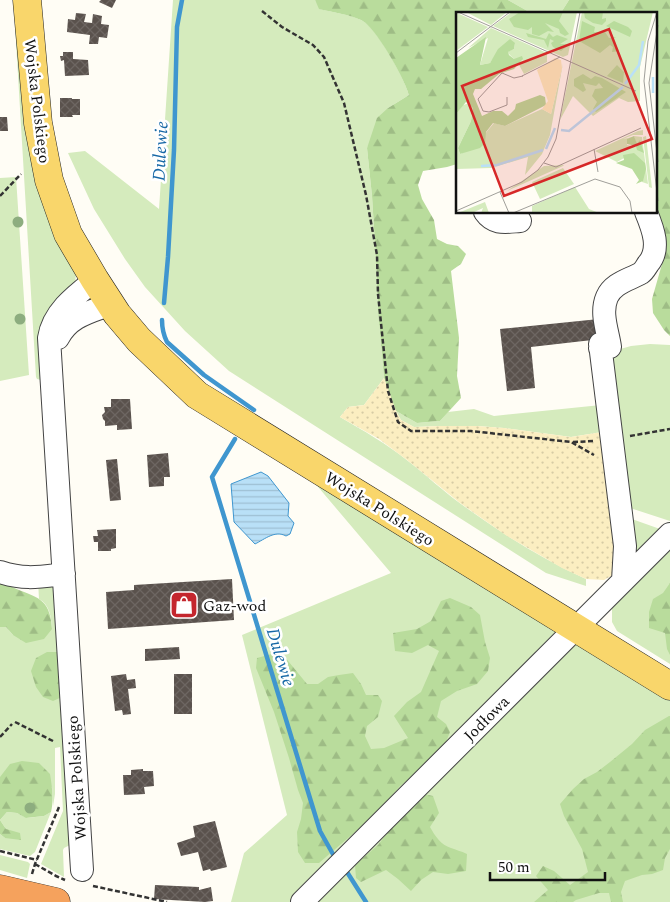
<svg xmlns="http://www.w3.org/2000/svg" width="670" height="902" viewBox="0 0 670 902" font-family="Spectral,serif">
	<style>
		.grass { fill: #d5ebbd }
		.forest { fill: url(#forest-firs) }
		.sand { fill: url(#sand-dots) }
		.water { fill: url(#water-rules); stroke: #3f96cf }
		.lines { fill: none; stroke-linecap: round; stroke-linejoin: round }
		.stream { stroke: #3f96cf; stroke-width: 4.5 }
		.building { fill: url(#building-cross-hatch) }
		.minor-casing { stroke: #444; stroke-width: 24 }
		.major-casing { stroke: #222; stroke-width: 29 }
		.highway-casing { stroke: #222; stroke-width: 29 }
		.path { stroke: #333; stroke-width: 2.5; stroke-dasharray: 5 2.5; stroke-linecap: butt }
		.minor { stroke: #fff; stroke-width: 22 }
		.major { stroke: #f9d66b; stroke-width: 28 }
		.highway { stroke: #f5a25d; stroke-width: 28 }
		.tree { fill: #8dad7f }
		.labels { text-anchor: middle; stroke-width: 5; stroke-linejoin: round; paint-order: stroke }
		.street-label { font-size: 16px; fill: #111; stroke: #fff }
		.poi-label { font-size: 16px; fill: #111; stroke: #fff; text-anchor: start }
		.water-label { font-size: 18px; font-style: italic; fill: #1768a6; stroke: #fff }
		.inset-river { fill: none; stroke: #b9e0f7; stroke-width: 2.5 }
		.inset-road { fill: none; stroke: #a09f9a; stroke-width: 1 }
		.view { fill: #d62828; fill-opacity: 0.15; stroke: #d62828; stroke-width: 2.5 }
		.inset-edge { fill: none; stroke: #111; stroke-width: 2.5 }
	</style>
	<defs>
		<pattern id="forest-firs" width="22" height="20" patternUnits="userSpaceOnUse" patternTransform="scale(1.25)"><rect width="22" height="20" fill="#b9dc9c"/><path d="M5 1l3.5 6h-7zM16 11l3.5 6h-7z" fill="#9ebc85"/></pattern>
		<pattern id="sand-dots" width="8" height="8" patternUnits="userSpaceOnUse" patternTransform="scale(1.25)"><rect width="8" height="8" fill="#fbeec1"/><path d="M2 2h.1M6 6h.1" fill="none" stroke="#d6cba5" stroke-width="1.8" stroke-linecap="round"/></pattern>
		<pattern id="water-rules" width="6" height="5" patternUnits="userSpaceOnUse" patternTransform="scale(1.25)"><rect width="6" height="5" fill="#b9e0f7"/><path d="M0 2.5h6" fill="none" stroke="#9ebfd3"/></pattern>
		<pattern id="building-cross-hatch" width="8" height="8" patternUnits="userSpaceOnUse" patternTransform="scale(1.25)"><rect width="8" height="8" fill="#5a524d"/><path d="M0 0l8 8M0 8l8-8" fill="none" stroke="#6d6662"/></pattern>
	</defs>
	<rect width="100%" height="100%" fill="#fffdf5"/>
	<path class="grass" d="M173,0H315L320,9C331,12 351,15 361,20C376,26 405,79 409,95L388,108L367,148L372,196L376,260L378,311L384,378L364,405L348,407L340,417C364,431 387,444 408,461C426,475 443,491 461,504C501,533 542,559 586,579V586L546,573L229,371L185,331L145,287L125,259L94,209L68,153L85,151L159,209Z
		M508,0H569L562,11L531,13Z
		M18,24L76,274L75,284L41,380L37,379L36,377L15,25Z
		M16,177L29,375L0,381V178Z
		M650,344L670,345V521L624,506L606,353L631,346Z
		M601,405L602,432L571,437L504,428L477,426H440L414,427L401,420L396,411L417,423L440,421L448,412L474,409L494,416Z
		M291,455L670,693V902H231L244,853L287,815L242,635L391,573Z
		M629,518L660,529L636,558Z
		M670,546V664L617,631L612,622V608L618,598Z
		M54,580L70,845L64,848L63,850L64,877L41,864L63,811L60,747L55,748V794L53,806L52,787L0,777V627L5,626L13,635L52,629C51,617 50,605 39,599L38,581Z
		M7,812L17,813L27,818L44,816L51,812L35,852L30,856L0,849V834L5,838L6,829L0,820Z
		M0,855L28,862L30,864L27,878L0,870Z"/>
	<path class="forest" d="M315,0H508L531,13L562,11L569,0H670V336L664,330L653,313L652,299L662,264L656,212V14H458L457,162V164L447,167L423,171L418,185L422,199L434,220L437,239L447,244L458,246L466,254L461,264L451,271L459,338L457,376L461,398L440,421L417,423L396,411L384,378L378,311L376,260L372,196L367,148L377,118L388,108L409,95C405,79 375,26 361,20C350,15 332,12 319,9Z
		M0,577L11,580L12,587C37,598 50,597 52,629L44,639L26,643L13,635L6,627H0Z
		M670,583V655L667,649L665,633L649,628V612L653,599L663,593Z
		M450,598L471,607L480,615L485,642L490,658L488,671L477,684L457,691L441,701L437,717L446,724L450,732L444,747L428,764L400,786L376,814L319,863H305L298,852L297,832L301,819L303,803L298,790L289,758L274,712L256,668L257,658L279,652L284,656L307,684H318L328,677L339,675L353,673L361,684L366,695H378L382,701L378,717L367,726L365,736L371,749L384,748L408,738L394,716L407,702L421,692L439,651L428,645L412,653L395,651L393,633L417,629L431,621L441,601Z
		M47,652H60L62,697L53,701L43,697L36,687L31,671L36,658Z
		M669,716H670V849L665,858L663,870L652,874L642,875L625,881L621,892L623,902H611L609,893H599L576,900L573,902H534L548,890L536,876L543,866L554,871L570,885L588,872L582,849L564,816L560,804L573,789L584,779L597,772L610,762L632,744L645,730Z
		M22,761L39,763L50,774C52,786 54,800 51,812L44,816L26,818L17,813L7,812L0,820V777L10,764Z
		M424,794L433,796L439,813L430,827C435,836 441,845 451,848C456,850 461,851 467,854L466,871L448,874L433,872L421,880L411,891L398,879L386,870L361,882L356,878L355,865L378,845L402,814Z
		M0,820L6,829L20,833L21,840L5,838L0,834Z"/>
	<path class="sand" d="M384,378L396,411L401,420L414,427L440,426H477L504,428L571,437L602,432L620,571L604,580L586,579L562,568L507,536L460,503L407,460L379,439L340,417L348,407L364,405Z"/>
	<path class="water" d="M261,472L268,476L289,503L288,516L294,523L290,534L286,536C275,530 265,539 255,544L234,522L231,484Z"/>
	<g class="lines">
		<path class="stream" d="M164,303L168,257L174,150L177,27L182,0
			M162,320C162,329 163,334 167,342L204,375L254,410
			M235,439L212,477L320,831L334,856
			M347,872L366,902"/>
	</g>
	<path class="building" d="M101,0H116L112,8L99,2Z
		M76,13L86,14L84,22L92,23L93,14L102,16L101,24L109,25L107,38L99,37L98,44H89L90,35L67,32L68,19L75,20Z
		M63,52H73V59L88,60L89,75L65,76L64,60L61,61L60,56H63Z
		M60,98H72V99H80V115H72L73,117H60Z
		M0,117H7L8,131H0Z
		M599,319L601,339L531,347L535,388L507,391L500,329Z
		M111,399H130L132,429L117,430V425L105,426V421L103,419L102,415L105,412L104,407H111Z
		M168,453L170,477H164V486L149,487L147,455Z
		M117,459L121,500L110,501L106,460Z
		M116,529V548L111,549V551H98V542H94L93,536H98L97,530Z
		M232,579L234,620L108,629L106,592L134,590V585Z
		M179,647L180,659L145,661V649Z
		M126,674L127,680L135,679L136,688L128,689L131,714L123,715L122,710L115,711L111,676Z
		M174,674H192V714H174Z
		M143,769V771H153L154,786L144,787L145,794L124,795L123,775H131V770Z
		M215,821L227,867L211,871L210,869L203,871L198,852L181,856L177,843L195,837L193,826Z
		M155,885L199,887V890L211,887L213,901L205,902L154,899Z"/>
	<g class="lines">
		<defs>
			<path id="minor" d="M485,212C494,225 506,222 520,221
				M58,338C69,316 90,312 111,304
				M600,344L625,546L623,581
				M600,348L610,347C608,332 600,313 607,297C613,283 629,280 641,273C644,271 646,267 648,264C661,249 653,229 646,212
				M0,572C24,580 39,577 64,574
				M82,870L49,338C53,312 76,295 95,280
				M302,902L670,534"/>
			<path id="major" d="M27,0L38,123L49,180L68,234L95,280L117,314L139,340L197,395L670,686"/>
			<path id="highway" d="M0,889L56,902"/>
		</defs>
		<use href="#minor" class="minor-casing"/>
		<use href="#major" class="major-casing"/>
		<use href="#highway" class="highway-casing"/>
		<path class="path" d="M262,11L282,27L313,45L324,57L344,103L366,195L377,255L378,294L388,391L398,422L411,431H471L571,442L594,455
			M0,196L21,174
			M630,436L670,429
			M573,442L595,441
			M15,722L55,742
			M0,737L12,724
			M0,851L37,860
			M35,864L56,876L65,880
			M32,874L35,864L59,807
			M93,886L167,902"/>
		<use href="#minor" class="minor"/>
		<use href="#major" class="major"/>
		<use href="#highway" class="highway"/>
	</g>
	<g class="tree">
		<circle cx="18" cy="222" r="5.5"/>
		<circle cx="20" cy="319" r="5.5"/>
		<circle cx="30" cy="808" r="5.5"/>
	</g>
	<defs>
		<symbol id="shop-square" viewBox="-11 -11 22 22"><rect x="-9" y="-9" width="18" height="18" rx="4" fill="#c4262e" stroke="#fff"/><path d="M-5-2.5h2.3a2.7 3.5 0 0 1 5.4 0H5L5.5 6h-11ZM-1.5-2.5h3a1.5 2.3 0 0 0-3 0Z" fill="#fff"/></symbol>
	</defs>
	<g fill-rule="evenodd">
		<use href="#shop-square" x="168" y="589" width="32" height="32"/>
	</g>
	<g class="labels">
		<g class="street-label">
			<text transform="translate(38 101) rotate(83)" y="6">Wojska Polskiego</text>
			<text transform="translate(380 508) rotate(32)" y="6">Wojska Polskiego</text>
			<text transform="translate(486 718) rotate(-45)" y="6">Jodłowa</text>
			<text transform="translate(76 778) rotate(-94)" y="6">Wojska Polskiego</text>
		</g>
		<g class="poi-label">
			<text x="203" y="611">Gaz-wod</text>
		</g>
		<g class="water-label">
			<text transform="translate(160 151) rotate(-87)" y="6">Dulewie</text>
			<text transform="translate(281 657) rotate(73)" y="6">Dulewie</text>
		</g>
	</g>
	<g transform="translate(456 12)">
		<rect width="201" height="201" fill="#fffdf5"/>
		<path d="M10,0H51L35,13ZM56,0H121L112,43L107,45L37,14ZM126,0H197L184,55V89L172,90L163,86L137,104L117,84L104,108ZM1,1L32,15L0,39V4ZM35,16L91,41V50L68,62L62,51L67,48L58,47L51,40L58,37L59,31L45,35L34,51L24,53L32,26L12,36ZM107,51L94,123L86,142L69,163L72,145L35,156L0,157V102L7,93L14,91L17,96L15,109L2,136L4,142L29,131L28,123L38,111L49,114L86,97L95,102ZM187,118V123H177L167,127L177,125L171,127V133L181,135L183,131L180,132L178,124L186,125L192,172L186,170V149L175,142L161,150L139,139L182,119ZM190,124L196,176L193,175L187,125ZM108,153L107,154L51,179L88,154ZM107,156L118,172L84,187L76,170ZM119,175L133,197L143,201H76V194ZM29,190L33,201H25L27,196L16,201H2Z" fill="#d5ebbd"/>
		<path d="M64,0H107L103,9L113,22L109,24L104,21L103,17L89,11L98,20L92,19L83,24L76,22V15L72,18L58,15L53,7ZM128,0H147L146,7L150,6V9L146,13L137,11L129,6ZM126,9L139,15L138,20H149L153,26L160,25L156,28L163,39L156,40L157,35L154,33L144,41L123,29ZM158,9L172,15L176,19L174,25L150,14ZM70,21L90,27L93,21L97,25L101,23L112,27L104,32H114L105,39L97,35L95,31L98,29L94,27L92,36L88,28L72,25ZM30,25L24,53L34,51L42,37L54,27L59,31L58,37L52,40L53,43L58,47L66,44L67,47L58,57L43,62L25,77H19L17,82L26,104L37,99H46L52,104L59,97L60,92L84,83L89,85L90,93L49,114L37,111L30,120L29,131L24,136L4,142L2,136L15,109L17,96L10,90L0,102V46ZM161,53L168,60L167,71L151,64ZM127,62L135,67L139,64L146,66L170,80L140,100L137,97L141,90L136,84L139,77L147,76L143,71L140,74L127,71L130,78L127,80L118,74V67ZM178,124L181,132L184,128L188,141L181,138L180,134L171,132V127ZM178,141L189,151L190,157L187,169L180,172L183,168L176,157L160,151L168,148L167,143Z" fill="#b9dc9c"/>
		<path d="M99,46L105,48L106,56L95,102L86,97L92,89L81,58Z" fill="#fbeec1"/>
		<path class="inset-river" d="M197,65V81M169,72L183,53L187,29M105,118L113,119L167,75M90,137L99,116M25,154L41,153L87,138"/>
		<path class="inset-road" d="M2,0L180,79M201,0L192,29L188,69L202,189M202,13L193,71L202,150M0,41L54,0M66,64L104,45M51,85V93L33,100L27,99L22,87L46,61L58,66L67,64M138,137L142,160M88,151L100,155L185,116M44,180L53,201M0,199L66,170L82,158L92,145L100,127L124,0M57,201L139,167L164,175L174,189L176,201"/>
		<path class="view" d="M153,17L196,127L48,184L6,74Z"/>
		<rect width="201" height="201" class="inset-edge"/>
	</g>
	<path d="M490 872v8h115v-8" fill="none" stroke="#111111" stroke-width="2.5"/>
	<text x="498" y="872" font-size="15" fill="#111111" stroke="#ffffff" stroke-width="4" paint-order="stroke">50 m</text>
</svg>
